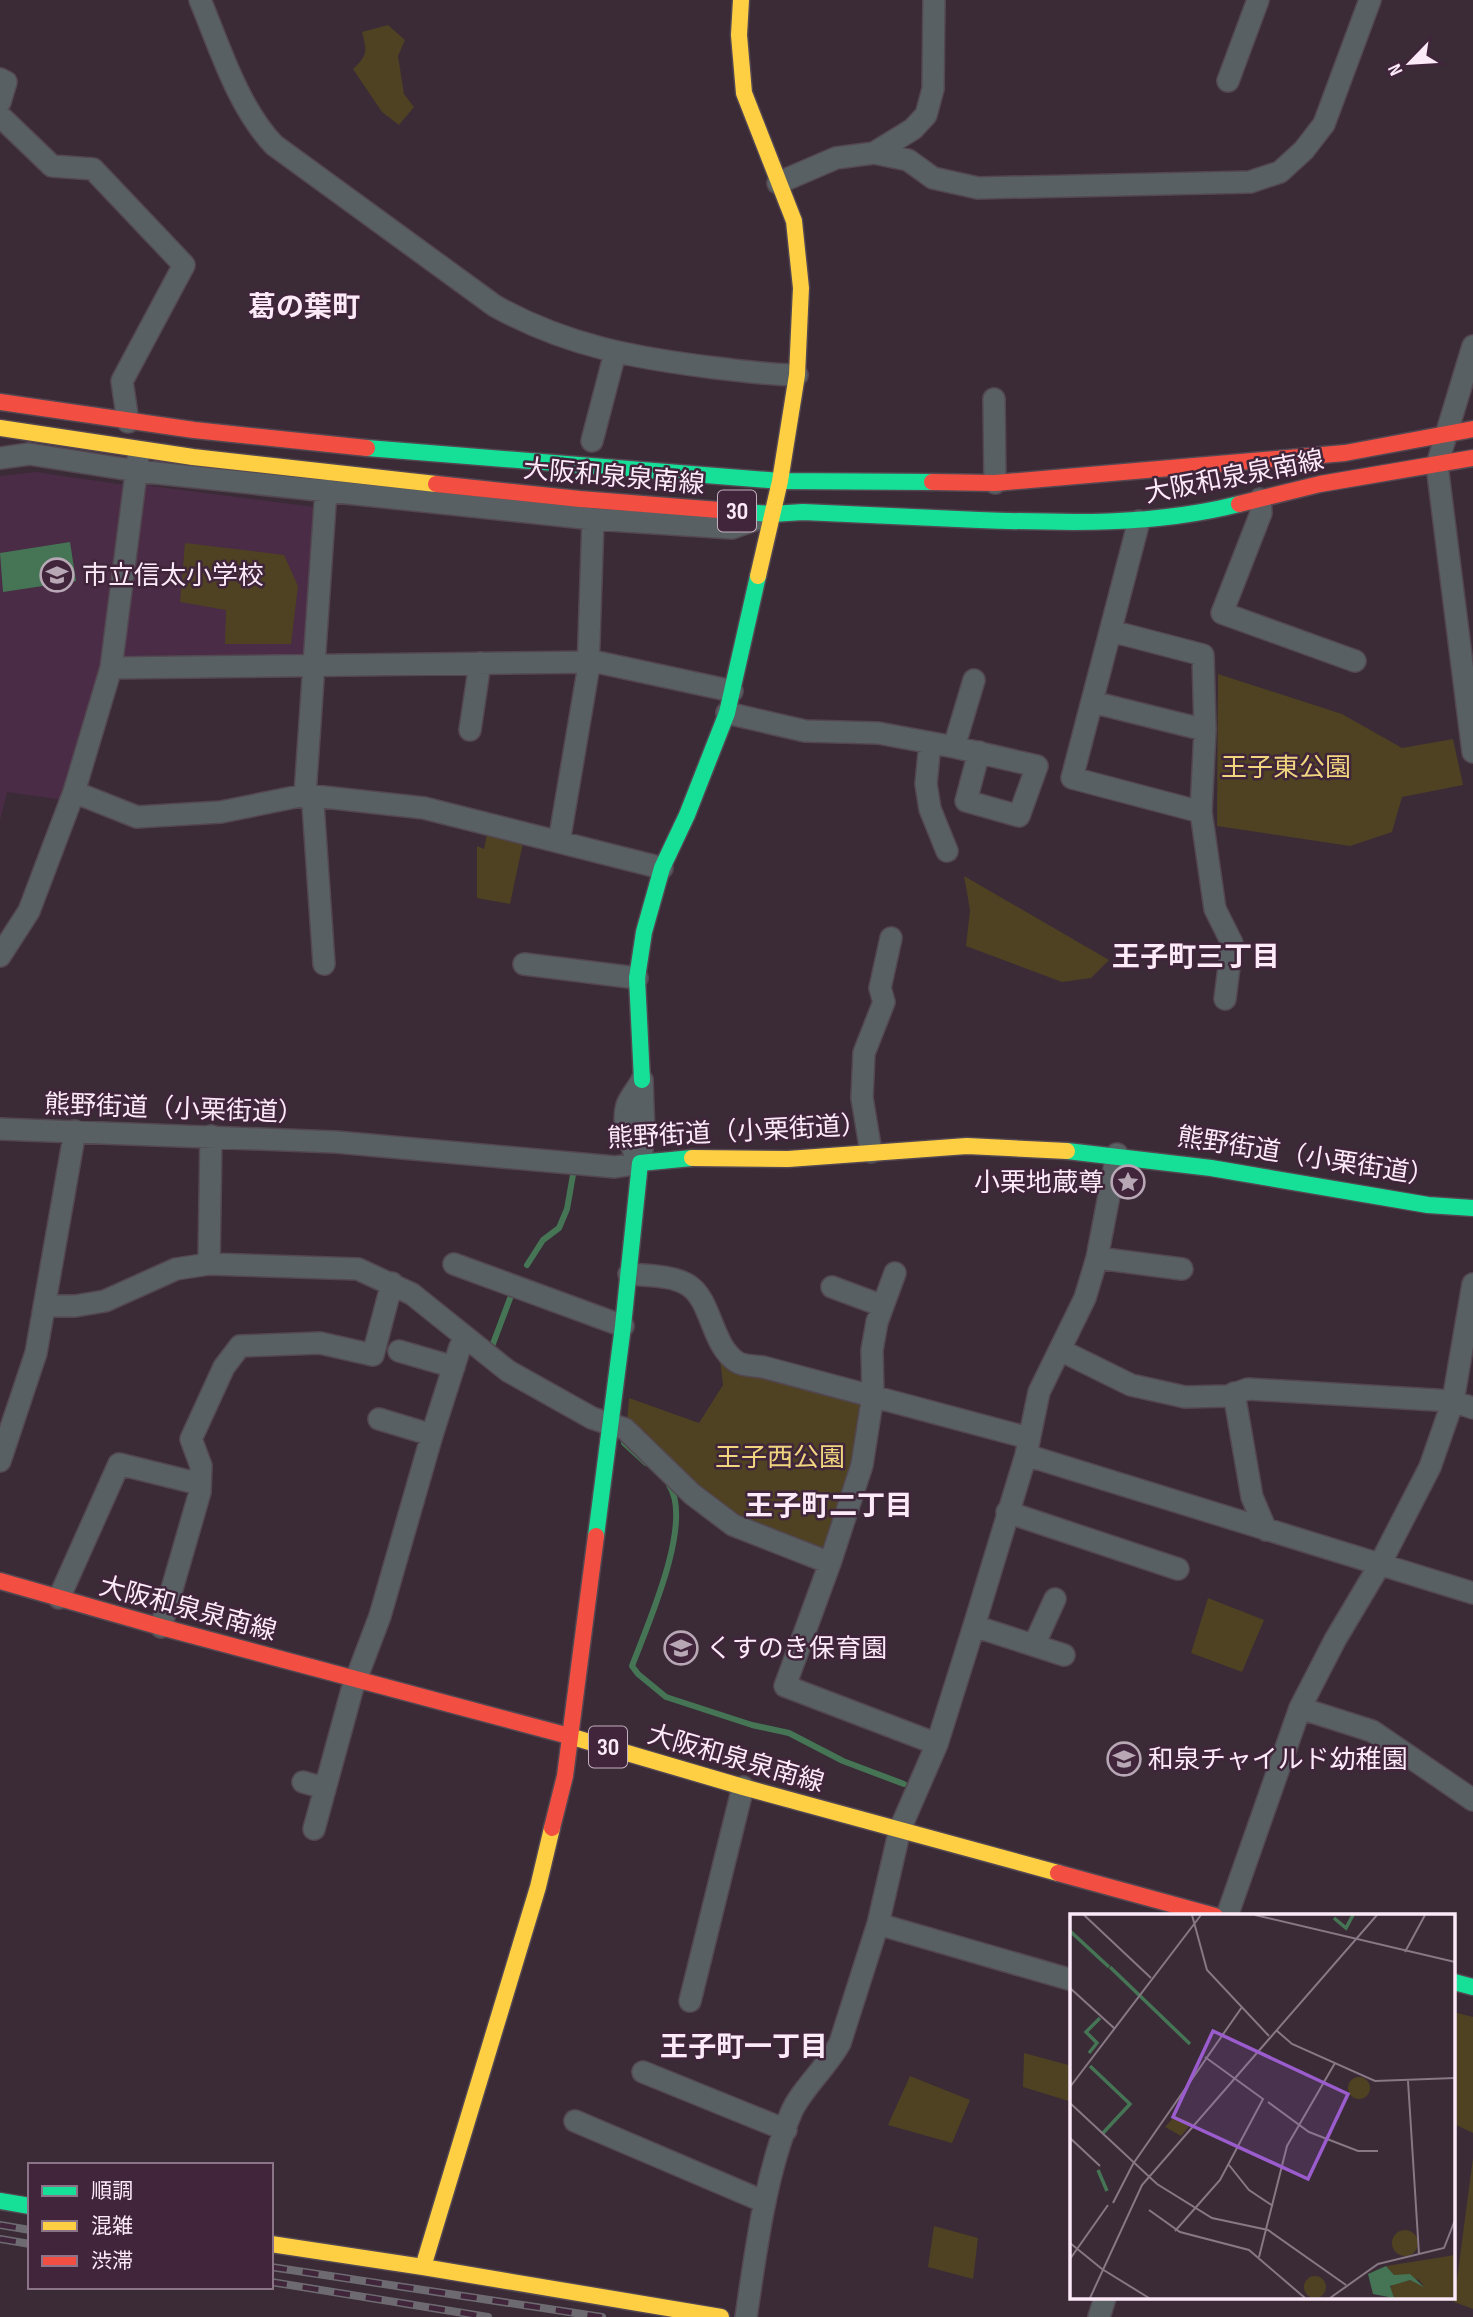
<svg xmlns="http://www.w3.org/2000/svg" width="1473" height="2317" viewBox="0 0 1473 2317" font-family="'Sofia Sans Condensed','Noto Sans JP',sans-serif">
	<style>
		.built { fill: #4a2c46 }
		.green { fill: #4e4223 }
		.water { fill: #457554 }
		.lines { fill: none; stroke-linecap: round; stroke-linejoin: round }
		.stream { stroke: #457554; stroke-width: 6 }
		.street-casing { stroke: #534751; stroke-width: 24 }
		.fast-casing { stroke: #534751; stroke-width: 19 }
		.slow-casing { stroke: #534751; stroke-width: 19 }
		.jam-casing { stroke: #534751; stroke-width: 19 }
		.street { stroke: #596063; stroke-width: 21 }
		.fast { stroke: #16e098; stroke-width: 16 }
		.slow { stroke: #ffcf43; stroke-width: 16 }
		.jam { stroke: #f24e42; stroke-width: 16 }
		.rail-casing { stroke: #6d6b71; stroke-width: 8 }
		.rail { stroke: #40253b; stroke-width: 5; stroke-dasharray: 16; stroke-linecap: butt }
		.labels { text-anchor: middle; stroke-width: 5; stroke-linejoin: round; paint-order: stroke }
		.shield { fill: #40253b; stroke: #c4afbf; stroke-width: 2 }
		.shield-label { font-size: 24px; font-weight: bold; fill: #fceaf8 }
		.street-label { font-size: 26px; fill: #fceaf8; stroke: #40253b }
		.poi-label { font-size: 26px; fill: #fceaf8; stroke: #40253b; text-anchor: start }
		.park-label { font-size: 26px; fill: #f0d57e; stroke: #40253b }
		.neighbourhood-label { font-size: 28px; font-weight: bold; fill: #fceaf8; stroke: #40253b }
		.inset-river { fill: none; stroke: #457554; stroke-width: 3.5 }
		.inset-road { fill: none; stroke: #887784; stroke-width: 2 }
		.view { fill: #9b5ccd; fill-opacity: 0.15; stroke: #9b5ccd; stroke-width: 3.5 }
		.inset-edge { fill: none; stroke: #fceaf8; stroke-width: 3.5 }
	</style>
	<rect width="100%" height="100%" fill="#3a2b37"/>
	<path class="built" d="M36,472L125,485L101,665L64,800L7,792L0,821V476Z
		M143,485L315,507L308,658L124,659Z"/>
	<path class="green" d="M388,25L405,40L398,56L404,94L414,107L399,125L382,112L353,69C368,55 367,51 362,32Z
		M185,543L284,555L298,586L291,644H225L226,610L180,602Z
		M1218,674L1342,714L1402,748L1453,739L1463,785L1402,797L1392,832L1350,846L1217,826Z
		M487,834L523,843L510,904L477,898V846L484,849Z
		M964,876L1109,960L1091,978L1062,982L966,946L970,910Z
		M719,1351L862,1401V1438L827,1550L818,1555L736,1519L627,1421L629,1398L699,1423L723,1385Z
		M1208,1598L1264,1620L1242,1672L1191,1653Z
		M1454,2012L1473,2017V2133L1454,2124Z
		M1024,2053L1072,2066V2102L1023,2087Z
		M910,2076L970,2100L952,2143L888,2125Z
		M1473,2158V2309L1454,2302Z
		M934,2226L978,2238L973,2279L928,2267Z"/>
	<path class="water" d="M70,542L76,581L3,592L0,553Z"/>
	<g class="lines">
		<path class="stream" d="M527,1265L543,1240L559,1228L567,1209L574,1169
			M491,1349L512,1293
			M624,1443L646,1463
			M669,1485C694,1522 647,1626 632,1666L638,1674L666,1697L752,1725L789,1733L843,1761L904,1784"/>
		<defs>
			<path id="street" d="M200,0C220,48 238,107 274,145L495,306C567,346 635,358 716,368C743,371 770,375 797,375
				M0,79L6,82L0,102
				M1228,81L1258,0
				M0,116L52,166L93,169L184,265L122,381L128,422
				M874,153L913,129L926,115L933,89L934,0
				M778,183L836,158L874,153L908,160L933,178L978,188L1250,182L1280,172L1304,150L1324,124L1370,0
				M1473,346L1437,465L1473,752
				M994,399L995,483
				M592,441L615,353
				M0,458L29,454L137,471L593,519L732,528L760,518
				M1260,499L1261,513L1222,613L1355,661
				M1139,521L1072,778L1201,812L1215,909L1232,943L1225,999
				M1111,631L1203,655L1205,730L1201,812
				M111,668L597,662L732,691
				M1092,702L1205,730
				M727,713L805,731L878,733L954,747L1037,766L1019,816L966,801L979,752
				M470,730L480,663
				M930,743L926,784L930,809L947,851
				M954,747L974,680
				M74,792L137,817L221,812L305,795L424,808L662,868
				M559,842L588,671L593,519
				M0,956L29,911L74,792L111,668L138,458
				M324,964L313,804L305,795L326,490
				M524,964L637,978
				M0,1129L336,1142L615,1167L640,1163
				M871,1152L862,1098L864,1053L884,1002L880,988L891,938
				M640,1163C631,1147 621,1124 627,1105C630,1097 638,1088 642,1080
				M640,1163L644,1135L642,1080
				M1097,1258L1182,1269
				M209,1264L211,1136
				M454,1264L623,1326
				M895,1273L877,1322L872,1350L873,1395L862,1465L830,1563L785,1686L937,1744
				M629,1274C647,1276 672,1275 688,1285C712,1300 711,1345 737,1362C743,1366 756,1366 763,1367L1029,1438
				M832,1287L883,1306
				M46,1306H75L105,1301L176,1269L209,1264L358,1269L412,1294L508,1371L592,1418L625,1429L692,1494L733,1525L830,1563
				M1060,1350L1131,1385L1185,1397L1228,1396L1248,1389L1453,1401L1473,1408
				M399,1351L454,1367
				M1234,1393L1252,1497L1266,1530
				M379,1419L432,1435
				M1026,1455L1473,1593
				M0,1461L36,1353L75,1131
				M1007,1512L1178,1569
				M59,1598L119,1464L200,1484
				M974,1626L1064,1655
				M161,1627L200,1492L201,1466L191,1439L224,1367L240,1346L320,1343L373,1355L392,1283
				M1034,1645L1055,1599
				M1300,1708L1372,1731L1473,1800
				M303,1782L324,1788
				M314,1829L352,1690L380,1616L432,1435L460,1347L467,1338
				M1227,1916L1300,1708L1335,1640L1379,1566L1430,1467L1453,1401L1473,1284
				M878,1924L1072,1980
				M690,2001L743,1787
				M643,2072L786,2130
				M575,2121L765,2202
				M746,2317C756,2251 765,2175 791,2113C800,2091 827,2067 840,2043L878,1924L900,1829L937,1744L974,1626L1026,1455L1039,1392L1085,1298L1097,1258L1117,1154
				M1099,2317L1105,2298"/>
			<path id="fast" d="M367,448L780,481L932,482
				M744,512L772,514L803,512C862,515 920,517 979,520C1066,523 1153,526 1239,504
				M642,1080L637,978L644,932L662,868L687,815L727,713L758,576
				M1067,1151L1211,1168L1428,1205L1473,1208
				M596,1536L623,1326L640,1163L692,1158
				M1454,1982L1473,1987
				M0,2201L30,2206"/>
			<path id="slow" d="M741,0L739,35L744,93L794,221L801,288L797,375L780,481L758,576
				M0,428L193,457L436,484
				M692,1158L788,1159L967,1146L1067,1151
				M569,1736L743,1787L1058,1873
				M271,2244L423,2267L721,2317
				M423,2267L538,1887L552,1828"/>
			<path id="jam" d="M0,402L194,430L367,448
				M932,482L995,483L1345,453L1473,429
				M436,484L580,499L744,512
				M1239,504L1320,484L1473,458
				M0,1581L161,1627L569,1736
				M552,1828L565,1776L596,1536
				M1058,1873L1215,1916"/>
		</defs>
		<use href="#street" class="street-casing"/>
		<use href="#fast" class="fast-casing"/>
		<use href="#slow" class="slow-casing"/>
		<use href="#jam" class="jam-casing"/>
		<use href="#street" class="street"/>
		<use href="#fast" class="fast"/>
		<use href="#slow" class="slow"/>
		<use href="#jam" class="jam"/>
		<defs>
			<path id="rail" d="M0,2225L30,2230
				M0,2239L30,2244
				M271,2267L602,2317
				M271,2282L488,2317"/>
		</defs>
		<use href="#rail" class="rail-casing"/>
		<use href="#rail" class="rail"/>
	</g>
	<defs>
		<symbol id="school-ring" viewBox="-11 -11 22 22"><circle r="9.5" fill="#40253b" stroke="#b8a7b4" stroke-width="1.5"/><path d="M0-5L7-2L0 1L-7-2ZM-4 1L0 2.5L4 1V4Q0 6-4 4Z" fill="#b8a7b4"/></symbol>
		<symbol id="sight-ring" viewBox="-11 -11 22 22"><circle r="9.5" fill="#40253b" stroke="#b8a7b4" stroke-width="1.5"/><path d="M0-6L1.8-2.2L6-1.7L2.9 1.2L3.7 5.4L0 3.3L-3.7 5.4L-2.9 1.2L-6-1.7L-1.8-2.2Z" fill="#b8a7b4"/></symbol>
	</defs>
	<g fill-rule="evenodd">
		<use href="#school-ring" x="38" y="556" width="38" height="38"/>
		<use href="#sight-ring" x="1109" y="1163" width="38" height="38"/>
		<use href="#school-ring" x="662" y="1629" width="38" height="38"/>
		<use href="#school-ring" x="1105" y="1740" width="38" height="38"/>
	</g>
	<g class="labels">
		<g class="shield">
			<rect x="718" y="490.5" width="38" height="41" rx="5"/>
			<rect x="589" y="1726.5" width="38" height="41" rx="5"/>
		</g>
		<g class="shield-label">
			<text x="737" y="519">30</text>
			<text x="608" y="1755">30</text>
		</g>
		<g class="street-label">
			<text transform="translate(614 476) rotate(5)" y="9">大阪和泉泉南線</text>
			<text transform="translate(1234 476) rotate(-11)" y="9">大阪和泉泉南線</text>
			<text transform="translate(174 1108) rotate(2)" y="9">熊野街道（小栗街道）</text>
			<text transform="translate(737 1131) rotate(-3)" y="9">熊野街道（小栗街道）</text>
			<text transform="translate(1306 1156) rotate(9)" y="9">熊野街道（小栗街道）</text>
			<text transform="translate(188 1608) rotate(15)" y="9">大阪和泉泉南線</text>
			<text transform="translate(736 1758) rotate(16)" y="9">大阪和泉泉南線</text>
		</g>
		<g class="poi-label">
			<text x="82" y="584">市立信太小学校</text>
			<text x="1104" y="1191" text-anchor="end">小栗地蔵尊</text>
			<text x="706" y="1657">くすのき保育園</text>
			<text x="1148" y="1768">和泉チャイルド幼稚園</text>
		</g>
		<g class="park-label">
			<text x="1286" y="776">王子東公園</text>
			<text x="780" y="1466">王子西公園</text>
		</g>
		<g class="neighbourhood-label">
			<text x="304" y="316">葛の葉町</text>
			<text x="1196" y="966">王子町三丁目</text>
			<text x="829" y="1515">王子町二丁目</text>
			<text x="744" y="2056">王子町一丁目</text>
		</g>
	</g>
	<g transform="translate(1070 1914)">
		<rect width="385" height="385" fill="#3a2b37"/>
		<path d="M278 174a11 11 0 1 1 22 0a11 11 0 1 1-22 0ZM105,202L122,209L111,222L95,213ZM322 329a13 13 0 1 1 26 0a13 13 0 1 1-26 0ZM385,341V384H324L320,374L325,369L340,366L354,372L349,366L324,361L316,352ZM234 373a11 11 0 1 1 22 0a11 11 0 1 1-22 0Z" fill="#4e4223"/>
		<path d="M316,352L324,361L340,360L354,373L340,366L320,372L324,384L303,380L298,360Z" fill="#457554"/>
		<path class="inset-river" d="M264,4L276,14L283,1M0,17L39,53M40,53L120,130M19,139L27,129L16,118L30,104M20,152L60,190L33,219M28,256L37,277"/>
		<path class="inset-road" d="M14,1L81,64M122,1L137,56L199,122M185,1L385,48M335,38L355,1M0,74L44,114M206,116L222,130L305,167L385,164M338,167L349,340M0,173L131,1M198,188L239,218L288,237H308M0,189L87,270L142,304L198,316L276,371M0,224L30,252M159,251L179,276L203,292M43,289L63,250L172,93M79,296L110,318L179,336L235,384M105,317L150,266L193,185L135,143M0,329L32,355M189,343L217,232L265,149M0,345L38,291M32,355L79,384M20,384L72,271L307,1M260,384L308,350L374,334L385,306"/>
		<path class="view" d="M143,117L278,180L238,265L103,203Z"/>
		<rect width="385" height="385" class="inset-edge"/>
	</g>
	<rect x="28" y="2163" width="245" height="126" fill="#40253b" stroke="#8b7487" stroke-width="2"/>
	<rect x="42" y="2186" width="35" height="10" fill="#16e098" stroke="#8b7487" stroke-width="2"/>
	<text x="91" y="2198" font-size="21" fill="#fceaf8">順調</text>
	<rect x="42" y="2221" width="35" height="10" fill="#ffcf43" stroke="#8b7487" stroke-width="2"/>
	<text x="91" y="2233" font-size="21" fill="#fceaf8">混雑</text>
	<rect x="42" y="2256" width="35" height="10" fill="#f24e42" stroke="#8b7487" stroke-width="2"/>
	<text x="91" y="2268" font-size="21" fill="#fceaf8">渋滞</text>
	<g transform="translate(1410 63) rotate(245)" stroke="#40253b" stroke-width="5" paint-order="stroke">
	<path d="M0-5L12 26L0 18L-12 26Z" fill="#fceaf8"/>
	<text y="-10" font-size="19" font-weight="bold" text-anchor="middle" fill="#fceaf8">N</text>
	</g>
</svg>
